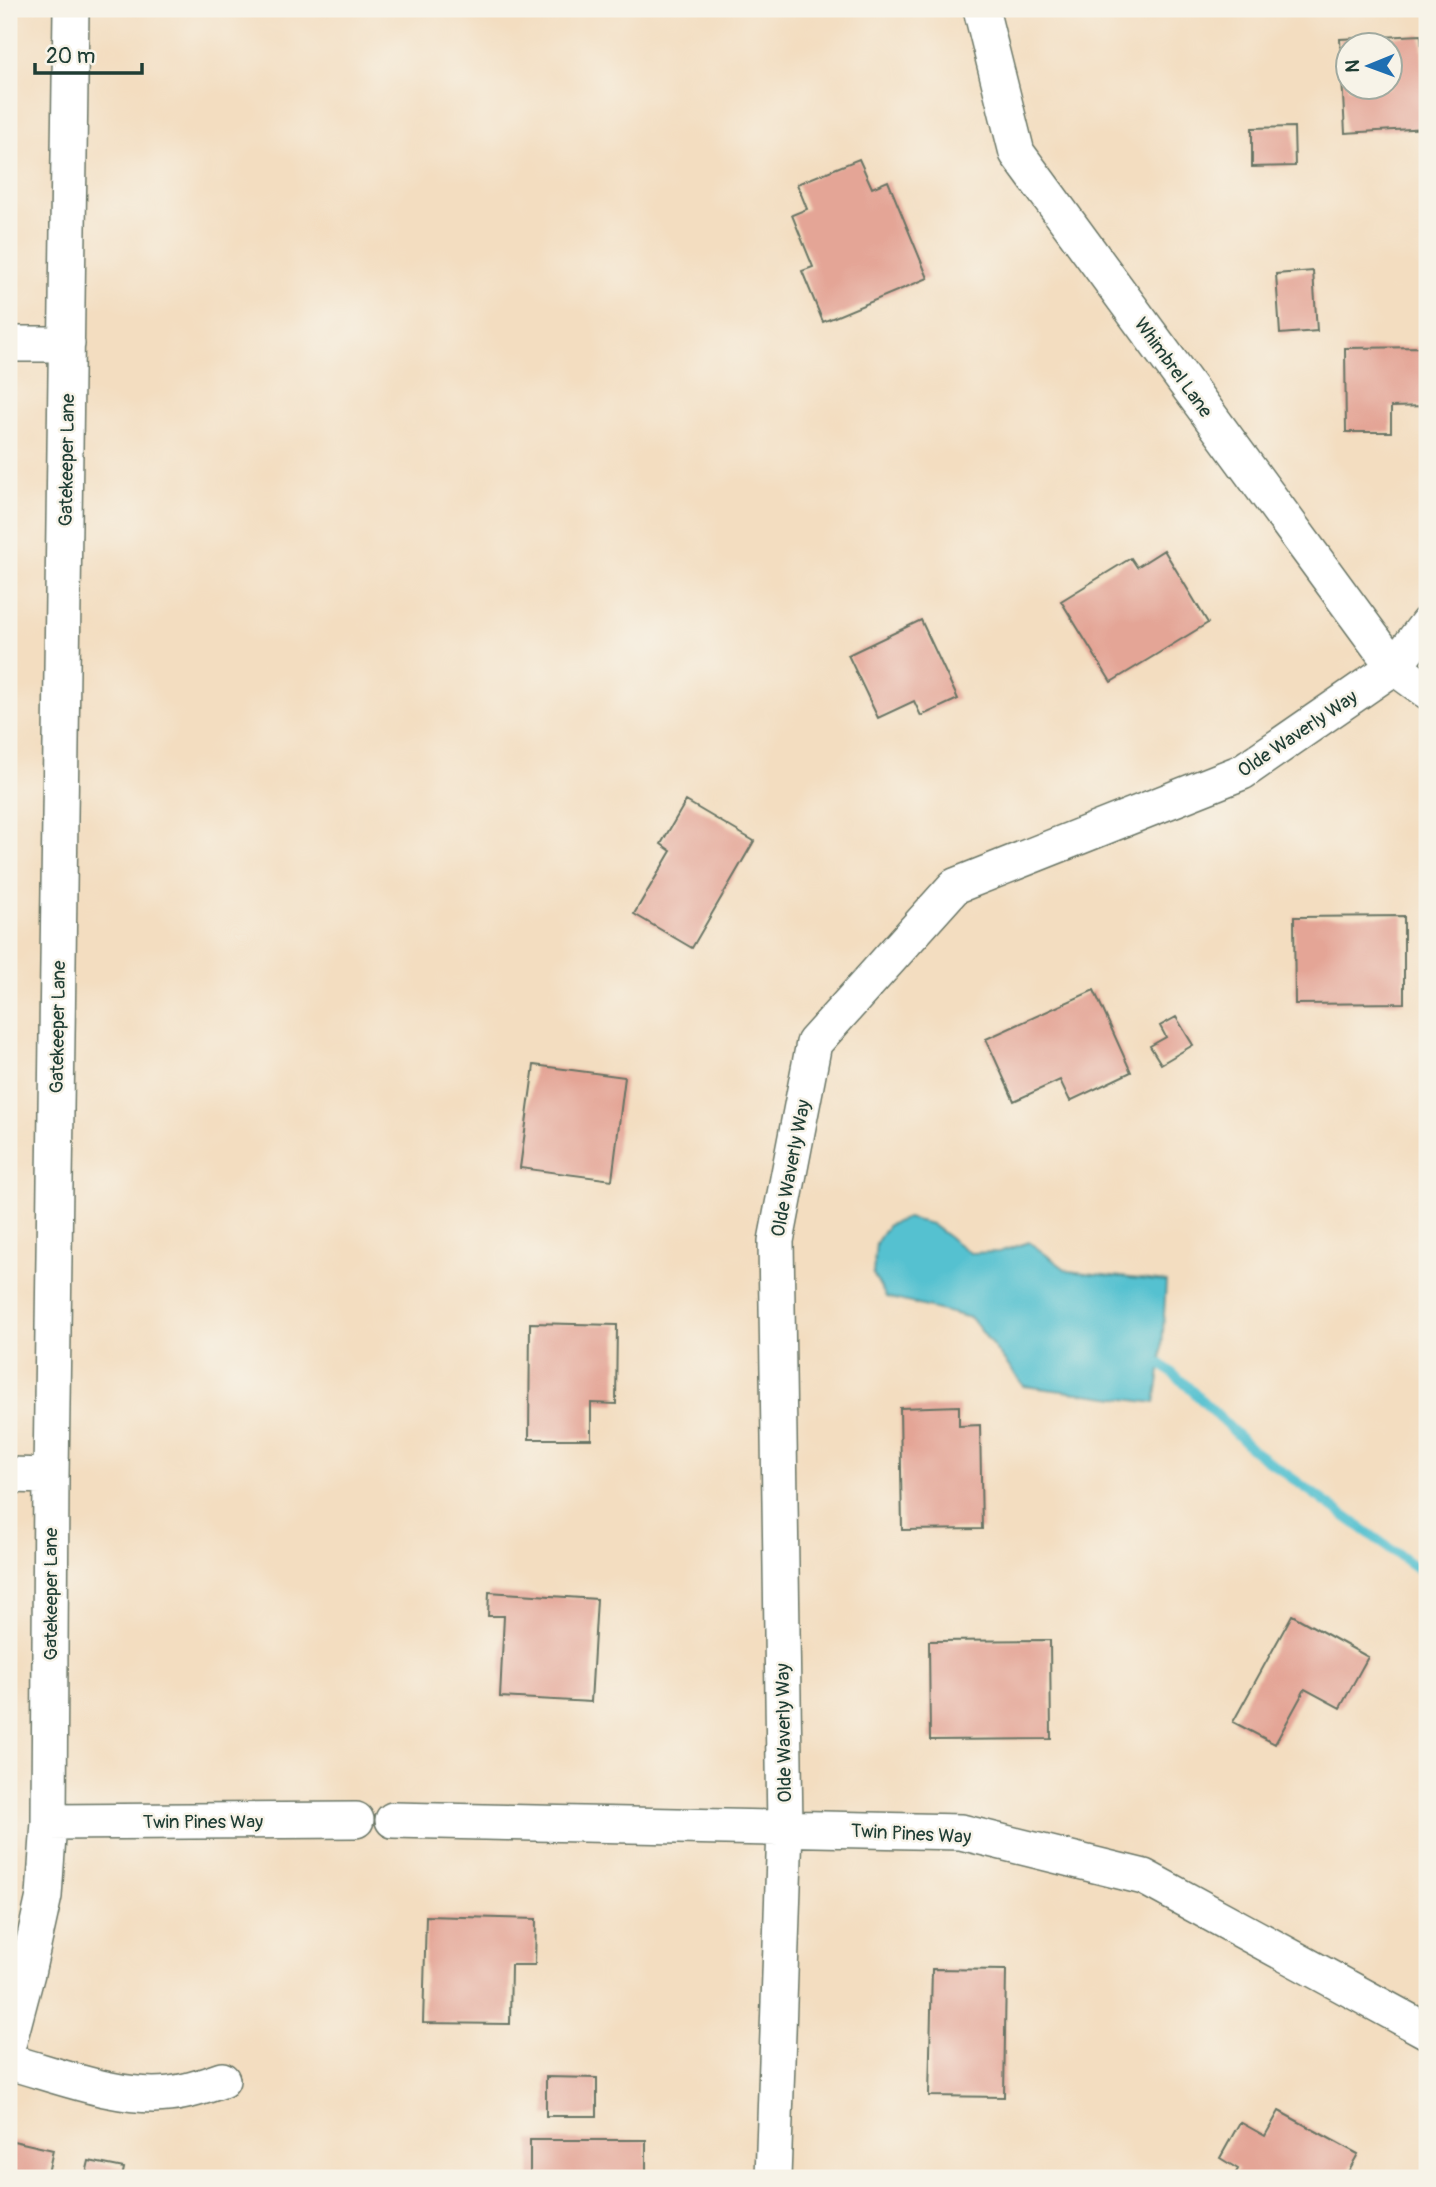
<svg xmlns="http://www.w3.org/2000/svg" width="1436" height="2187" viewBox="0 0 1436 2187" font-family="Pangolin,sans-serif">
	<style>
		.water { fill: #55c1d0; stroke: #3a7f82; stroke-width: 2 }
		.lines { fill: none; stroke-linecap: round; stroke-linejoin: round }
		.stream { stroke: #55c1d0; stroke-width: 10 }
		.building { fill: #e4a596; fill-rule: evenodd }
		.minor-casing { stroke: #697565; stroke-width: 38 }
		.minor { stroke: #fff; stroke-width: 35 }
		.labels { text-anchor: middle; stroke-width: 5; stroke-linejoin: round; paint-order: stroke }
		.street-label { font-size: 19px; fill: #1f3d34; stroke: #f7f3e8 }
	</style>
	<rect width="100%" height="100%" fill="#f7f3e8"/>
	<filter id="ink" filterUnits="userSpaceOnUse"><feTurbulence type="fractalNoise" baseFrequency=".0143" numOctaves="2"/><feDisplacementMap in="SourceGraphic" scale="14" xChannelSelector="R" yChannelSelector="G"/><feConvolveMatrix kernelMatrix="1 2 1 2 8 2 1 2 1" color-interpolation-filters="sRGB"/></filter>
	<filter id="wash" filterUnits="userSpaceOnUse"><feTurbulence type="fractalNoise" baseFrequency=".00686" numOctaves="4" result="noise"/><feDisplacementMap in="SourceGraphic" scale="28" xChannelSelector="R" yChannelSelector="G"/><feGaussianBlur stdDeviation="1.57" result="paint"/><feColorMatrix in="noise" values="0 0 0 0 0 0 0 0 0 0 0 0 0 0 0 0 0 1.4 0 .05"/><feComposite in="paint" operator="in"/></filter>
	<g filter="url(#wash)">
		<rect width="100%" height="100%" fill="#f3ddc0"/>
		<path class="water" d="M907,1218L931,1224L970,1253L999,1252L1029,1242L1068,1271L1166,1282L1161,1364L1155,1403L1024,1386L971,1318L886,1297L873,1274L876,1243L888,1225Z"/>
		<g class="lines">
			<path class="stream" d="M1147,1358L1161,1364L1184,1383L1253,1450L1421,1571L1427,1572"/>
		</g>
		<g id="blocks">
			<path class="building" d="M1421,35L1427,128L1345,133L1340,39ZM1348,46H1390V88H1348Z
				M1294,127L1295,166L1252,167V128Z
				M859,159L872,188L888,181L928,278L823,322L802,271L813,267L792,215L807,209L797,184Z
				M1313,271L1317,331L1280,334L1276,274Z
				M1427,347V406L1391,407V432H1346L1345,348Z
				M1164,550L1208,623L1111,682L1061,601L1131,558L1137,567Z
				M921,620L958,699L921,716L914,701L878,718L848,655Z
				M686,801L754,841L692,948L634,914L671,851L661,844Z
				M1404,916V1003L1295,1004L1294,917Z
				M1094,990L1131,1072L1070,1101L1060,1080L1014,1101L986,1039Z
				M1176,1017L1193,1045L1161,1064L1150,1046L1166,1037L1160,1026Z
				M534,1065L625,1077L612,1180L520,1168Z
				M530,1323L617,1325L616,1404L591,1403V1439H529Z
				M959,1406V1426L980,1425L982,1529L902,1530L900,1408Z
				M489,1592L597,1599L591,1702L500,1697L504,1616H488Z
				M1292,1615L1368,1657L1340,1708L1305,1689L1275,1744L1233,1722Z
				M1050,1640L1051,1739L930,1740L929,1641Z
				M426,1916L536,1919L535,1965H511L510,2024L423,2023Z
				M932,1969L1006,1970L1004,2097L929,2096Z
				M546,2077L597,2078V2116H546Z
				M1279,2111L1358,2154L1348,2172L1360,2178H1233L1238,2169L1220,2158L1240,2122L1265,2136Z
				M9,2140L53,2150L47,2178H9Z
				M530,2140H646V2178H530Z
				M89,2161L124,2168L122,2178H85Z"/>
		</g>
	</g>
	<g filter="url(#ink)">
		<use href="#blocks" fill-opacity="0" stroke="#697565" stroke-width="2"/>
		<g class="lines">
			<defs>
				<path id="minor" d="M981,9L1017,153L1394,667L1427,691
					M9,344H67
					M9,1475L51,1476
					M393,1820L961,1832L1144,1877L1427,2031
					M49,1822L356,1820
					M9,2041L27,1973L44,1896L49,1822L51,1476L71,9
					M9,2062C57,2075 120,2100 169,2094C188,2092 205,2086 222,2080
					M773,2178L785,1828L776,1241L814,1043L955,886L1242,772L1394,667L1427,624"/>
			</defs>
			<use href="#minor" class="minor-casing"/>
			<use href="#minor" class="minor"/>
		</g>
	</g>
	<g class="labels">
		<g class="street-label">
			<text transform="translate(1174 367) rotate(54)" y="7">Whimbrel Lane</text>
			<text transform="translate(66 460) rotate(-89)" y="7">Gatekeeper Lane</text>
			<text transform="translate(1297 733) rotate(-34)" y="7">Olde Waverly Way</text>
			<text transform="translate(57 1027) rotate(-89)" y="7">Gatekeeper Lane</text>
			<text transform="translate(790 1168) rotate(-79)" y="7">Olde Waverly Way</text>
			<text transform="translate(50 1594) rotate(-90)" y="7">Gatekeeper Lane</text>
			<text transform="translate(783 1733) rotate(-91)" y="7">Olde Waverly Way</text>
			<text x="203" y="1828">Twin Pines Way</text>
			<text transform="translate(911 1833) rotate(3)" y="7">Twin Pines Way</text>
		</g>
	</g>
	<rect width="1436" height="2187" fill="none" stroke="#f7f3e8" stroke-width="35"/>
	<g transform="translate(1369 66) rotate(269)"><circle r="33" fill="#f7f3e8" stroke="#a1aaa0" stroke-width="2"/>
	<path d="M0-5L12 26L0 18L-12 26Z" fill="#1f6fb2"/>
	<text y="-10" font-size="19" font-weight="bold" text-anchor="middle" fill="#1f3d34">N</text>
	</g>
	<path d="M35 63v10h107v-10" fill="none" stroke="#1f3d34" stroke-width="3.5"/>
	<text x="46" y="63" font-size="21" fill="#1f3d34" stroke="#f7f3e8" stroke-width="5" paint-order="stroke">20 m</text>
</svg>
